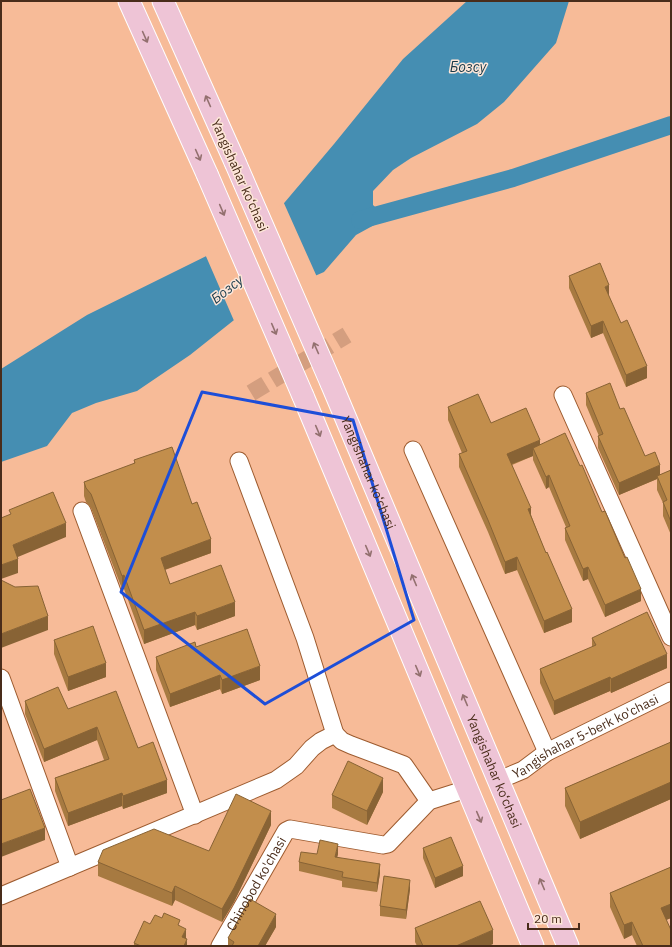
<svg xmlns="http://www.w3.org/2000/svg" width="672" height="947" viewBox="0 0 672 947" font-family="'IBM Plex Sans',sans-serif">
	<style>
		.water { fill: #458eb2 }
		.pier { fill: #f7bb98 }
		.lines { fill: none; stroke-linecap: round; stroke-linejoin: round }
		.canal { stroke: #458eb2; stroke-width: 18 }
		.minor-tunnel { stroke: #d49e7f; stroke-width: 17; stroke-dasharray: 17 8; stroke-linecap: butt }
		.minor-casing { stroke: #9d5b2f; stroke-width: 19 }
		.major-casing { stroke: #fff; stroke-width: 23 }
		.minor { stroke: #fff; stroke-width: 17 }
		.major { stroke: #eec4d6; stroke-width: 21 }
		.major-bridge-casing { stroke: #fff; stroke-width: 23; stroke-linecap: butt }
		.major-bridge { stroke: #eec4d6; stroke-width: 21 }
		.wall { fill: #a77a41 }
		.shaded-wall { fill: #886335 }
		.building { fill: #c28e4c; stroke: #886335 }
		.oneway { stroke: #93706f }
		.marked { fill: none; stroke: #1d4ed8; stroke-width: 3; stroke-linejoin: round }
		.labels { text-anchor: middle; stroke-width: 3; stroke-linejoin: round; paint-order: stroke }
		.street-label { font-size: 13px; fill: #492c1a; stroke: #fde6d8 }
		.water-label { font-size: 14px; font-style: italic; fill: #193a4a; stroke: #fde6d8 }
	</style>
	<rect width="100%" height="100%" fill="#f7bb98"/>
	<path class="water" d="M467,1H569L556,43L504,102L477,124L411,158L393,170L373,191V205L387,218L356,235L324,272L278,292L253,305L190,355L137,391L96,403L72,413L47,446L1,462V369L87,315L263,228L334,144L403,59Z"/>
	<path class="pier" d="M283,201L317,277L279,294L254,307L235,323L205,254L262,226Z"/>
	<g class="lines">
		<path class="canal" d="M360,220L513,178L671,125"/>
		<path class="minor-tunnel" d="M251,393L347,335"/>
		<defs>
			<g id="minor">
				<path d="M563,395L671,637"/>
				<path d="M413,450L547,752"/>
				<path d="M239,461L305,638L335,734"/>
				<path d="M82,511L195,815"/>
				<path d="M1,678L70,867"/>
				<path id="s1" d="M499,780L523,770L547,752L671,691"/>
				<path d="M1,896L276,780L296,766L312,748L321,741L335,734L342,741L351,745L404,765L429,801"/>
				<path id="s2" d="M220,946L286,831L290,829L383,845L388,844L429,801L467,789"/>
			</g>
			<g id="major">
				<path d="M129,1L207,174"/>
				<path d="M163,1L235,162"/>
				<path id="s3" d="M331,383L568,946"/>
				<path d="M303,396L533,946"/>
			</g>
		</defs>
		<use href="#minor" class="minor-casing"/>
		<use href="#major" class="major-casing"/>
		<use href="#minor" class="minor"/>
		<use href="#major" class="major"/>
		<defs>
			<path id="major-bridge" d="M235,162L331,383
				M207,174L303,396"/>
		</defs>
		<use href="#major-bridge" class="major-bridge-casing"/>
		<use href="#major-bridge" class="major-bridge"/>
	</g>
	<path class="wall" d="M569,276L621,323L647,378L626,387L603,333L591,338L569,288Z
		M586,393L620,409L645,456L660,475L671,470V535L663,516V503L657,490V479L619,495L598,448V436H599L586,405Z
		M448,407L491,423L540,445L641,601L605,617L588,579L583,581L565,540V528L566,527L549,487L546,489L533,460V456L512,465L572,622L544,633L517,570L505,574L488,532L459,467V454L462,453L448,420Z
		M134,460L192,504L211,553L165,570L170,584L235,616L197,630L195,625L144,644L124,589H122L91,508L86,502L84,496V482L134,464Z
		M592,638L667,668L611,693L610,691L554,715L540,683V669L592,647Z
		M54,640L106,677L68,691L54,654Z
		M196,647L260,680L222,694L220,689L170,707L156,670V657Z
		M25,701L68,709L138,748L167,793L123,809L122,806L68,826L55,791V778L104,760L97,740L44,762L25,714Z
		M671,742V799L580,839L565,806V788Z
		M383,792L367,825L332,808V795Z
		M271,825L234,902L222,922L175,900L172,906L98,876V862L209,851Z
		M423,848L463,876L435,888L423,858Z
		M317,854H338L337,857L380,873L377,892L342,887V881L299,871V862Z
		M671,867V918L666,920L671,946H637L632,935L624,939L610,907V893Z
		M410,889L406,919L380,916V906Z
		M162,918L180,926L186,939L187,946H134V943L150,924Z
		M276,927L265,946H228V938Z
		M415,928L493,944L488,946H417L415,942Z"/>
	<path class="shaded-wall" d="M609,285V297L605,287Z
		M603,321V333L591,338V326Z
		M647,366V378L626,387V375Z
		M540,440V453L533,448V456L507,466V454Z
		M660,465V477L657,476V479L619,495V483Z
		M549,475V487L546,489V477Z
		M531,508V520L528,509Z
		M66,523V537L13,559V545Z
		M211,539V553L161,571V558Z
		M517,557V570L505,574V562Z
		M18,559V573L1,579V565Z
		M588,567V579L583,581V569Z
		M124,575V589H122V576Z
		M641,589V601L605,617V605Z
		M235,602V616L197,630V616Z
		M572,609V622L544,633V621Z
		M195,612V625L144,644V630Z
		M48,616V630L1,648V634Z
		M667,654V668L611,693V679Z
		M106,663V677L68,691V677Z
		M260,666V680L222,694V680Z
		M220,675V689L170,707V694Z
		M610,677V691L554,715V701Z
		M97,727V740L44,762V749Z
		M1,749H2V762H1Z
		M383,778V792L367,825V811Z
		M167,780V793L123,809V796Z
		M671,782V799L580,839V822Z
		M122,793V806L68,826V813Z
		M271,811V825L234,902L222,922V909Z
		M45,828V840L1,857V844Z
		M338,844V854L335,866V857Z
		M380,864V873L377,892V883Z
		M463,866V876L435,888V878Z
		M410,880V889L406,919V910Z
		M175,886V900L172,906V893Z
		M671,904V918L661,922V908Z
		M276,914V927L265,946H258Z
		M632,922V935L624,939V925Z
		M186,929V942L187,939V946H182V937Z
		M493,930V944L488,946H456Z"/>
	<path class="building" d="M600,263L609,285L605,287L621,323L627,320L647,366L626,375L603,321L591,326L569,276Z
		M610,383L620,409L624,408L645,456L655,452L660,465L619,483L598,436L603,434L586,393Z
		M478,394L491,423L526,408L540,440L507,454L531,508L528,509L546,553L547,552L572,609L544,621L517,557L505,562L488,520L459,454L467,451L448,407Z
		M565,433L580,466L582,465L602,512L605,511L625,558L627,557L641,589L605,605L588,567L583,569L565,528L570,526L549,475L546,477L533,448Z
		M172,447L192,504L197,502L211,539L161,558L170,584L221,565L235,602L197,616L195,612L144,630L124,575L122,576L91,494L86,488L84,482L135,463L134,460Z
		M671,470V522L663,502L667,500L657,476Z
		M53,492L66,523L13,545L18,559L1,565V518L11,514L9,510Z
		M1,580L15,587L38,586L48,616L1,634Z
		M647,612L667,654L611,679L610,677L554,701L540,669L596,645L592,638Z
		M93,626L106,663L68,677L54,640Z
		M247,629L260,666L222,680L220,675L170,694L156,657L195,642L196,647Z
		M58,687L68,709L116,691L138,748L153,742L167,780L123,796L122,793L68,813L55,778L109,759L97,727L44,749L25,701Z
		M671,742V782L580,822L565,788Z
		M348,761L383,778L367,811L332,795Z
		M30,789L45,828L1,844V800Z
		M236,794L271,811L234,888L222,909L175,886L172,893L98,862L103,850L154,829L209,851Z
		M451,837L463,866L435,878L423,848Z
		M320,840L338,844L335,857L380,864L377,883L342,877L343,872L299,862L301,852L317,854Z
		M671,867V904L661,908L671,930V946H643L632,922L624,925L610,893Z
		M384,876L410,880L406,910L380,906Z
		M250,899L276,914L258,946H232L234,942L228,938Z
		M480,901L493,930L456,946H423L415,928Z
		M164,913L180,920L178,925L186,929L182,937L187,939L184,946H141L134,943L144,921L150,924L155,915L162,918Z"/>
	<defs><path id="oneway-shaft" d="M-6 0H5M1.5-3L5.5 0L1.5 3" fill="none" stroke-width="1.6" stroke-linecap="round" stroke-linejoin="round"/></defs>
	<g class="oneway">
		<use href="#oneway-shaft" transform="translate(145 37) rotate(66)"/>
		<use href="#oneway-shaft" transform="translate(208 101) rotate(-114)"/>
		<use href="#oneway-shaft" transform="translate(198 155) rotate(66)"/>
		<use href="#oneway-shaft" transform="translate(222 210) rotate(67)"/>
		<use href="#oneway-shaft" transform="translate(274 329) rotate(67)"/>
		<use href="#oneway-shaft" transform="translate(316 348) rotate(-114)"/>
		<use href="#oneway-shaft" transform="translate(318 431) rotate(67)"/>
		<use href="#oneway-shaft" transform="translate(368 551) rotate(67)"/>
		<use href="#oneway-shaft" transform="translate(414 580) rotate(-113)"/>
		<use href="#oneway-shaft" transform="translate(418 671) rotate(67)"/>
		<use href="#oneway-shaft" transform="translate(465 700) rotate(-113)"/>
		<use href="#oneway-shaft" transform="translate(479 817) rotate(67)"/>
		<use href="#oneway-shaft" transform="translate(542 884) rotate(-113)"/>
	</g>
	<path class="marked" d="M202,392L353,420L414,620L265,704L121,592Z"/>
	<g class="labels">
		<g class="street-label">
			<text transform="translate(240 175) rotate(66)" y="5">Yangishahar ko‘chasi</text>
			<text dy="5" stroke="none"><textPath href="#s3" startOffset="97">Yangishahar ko‘chasi</textPath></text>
			<text dy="5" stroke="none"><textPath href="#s1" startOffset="97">Yangishahar 5-berk ko'chasi</textPath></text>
			<text dy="5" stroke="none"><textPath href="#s3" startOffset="421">Yangishahar ko‘chasi</textPath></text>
			<text dy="5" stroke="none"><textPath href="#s2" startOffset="72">Chinobod ko'chasi</textPath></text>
		</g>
		<g class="water-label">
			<text x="468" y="72">Бозсу</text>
			<text transform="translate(227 289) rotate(-38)" y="5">Бозсу</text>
		</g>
	</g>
	<rect width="672" height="947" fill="none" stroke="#492c1a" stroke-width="4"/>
	<path d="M528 923v6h51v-6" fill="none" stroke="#492c1a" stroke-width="2"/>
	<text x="534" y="923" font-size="12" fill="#492c1a" stroke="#fde6d8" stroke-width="3" paint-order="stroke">20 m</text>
</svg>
